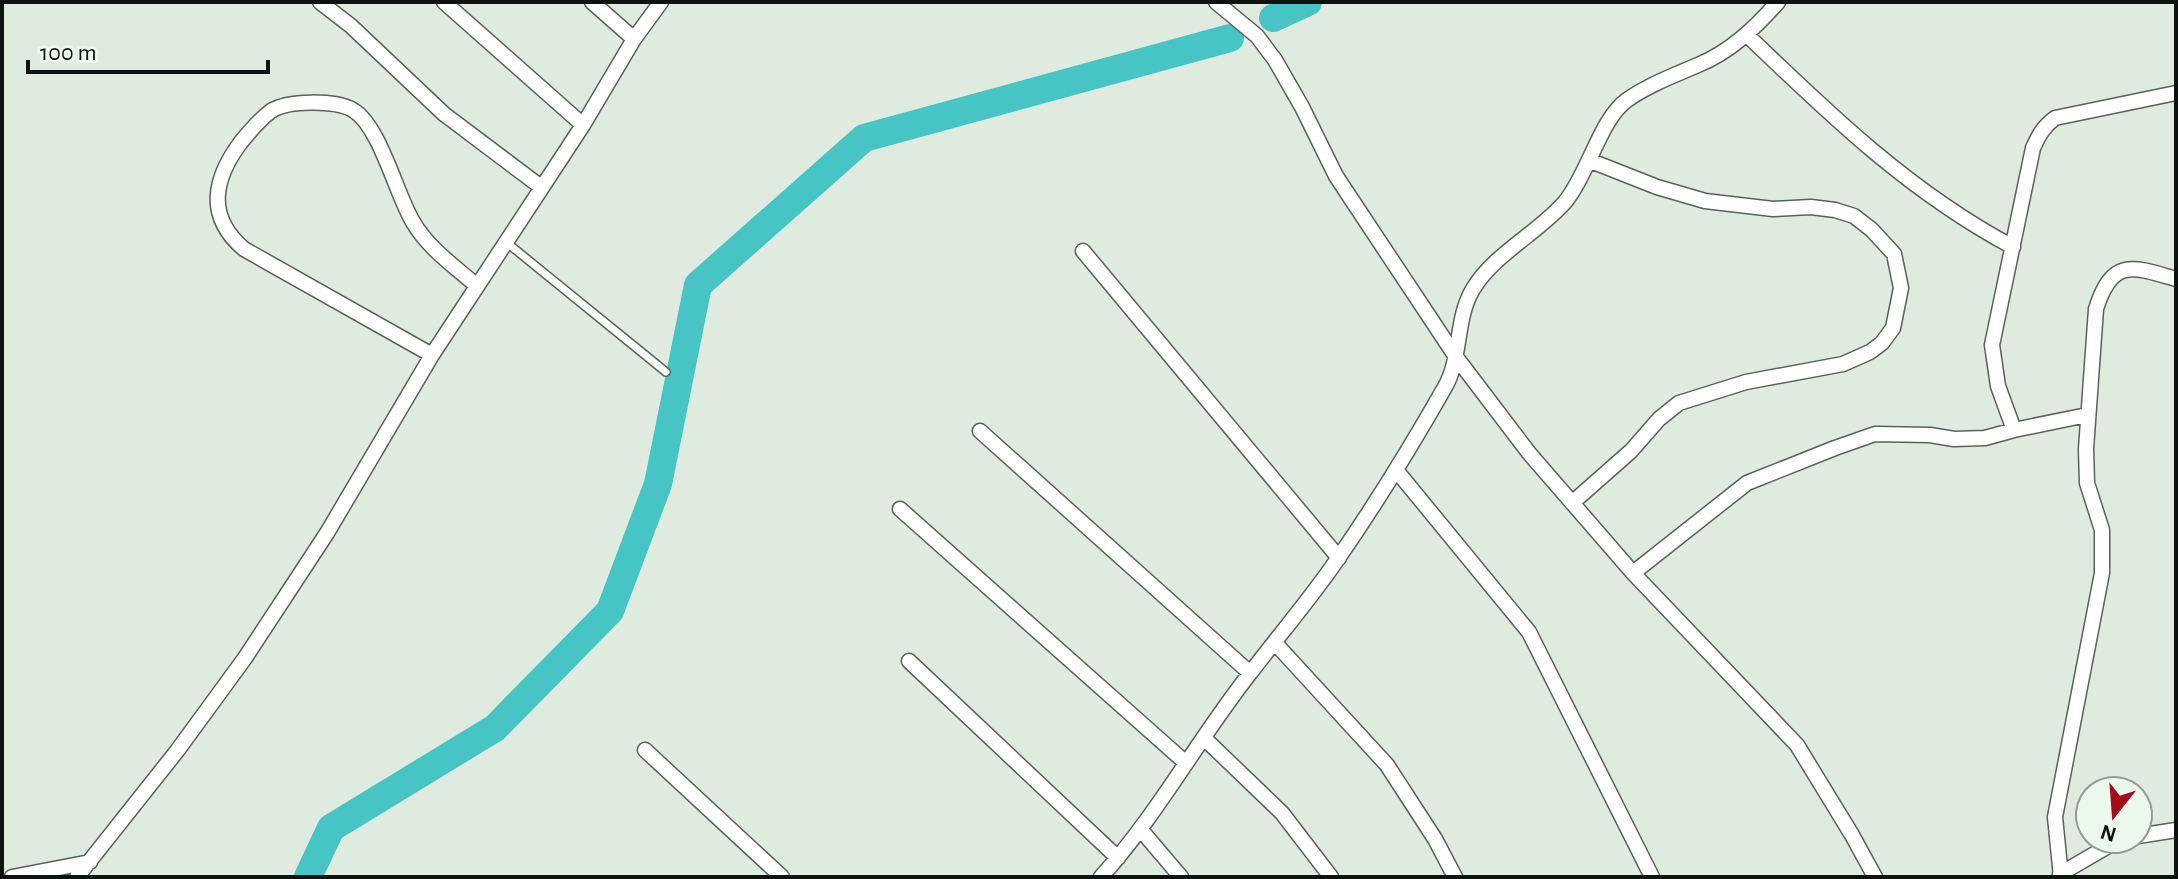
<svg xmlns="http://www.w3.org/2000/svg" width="2178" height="879" viewBox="0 0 2178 879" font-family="'Alegreya Sans',sans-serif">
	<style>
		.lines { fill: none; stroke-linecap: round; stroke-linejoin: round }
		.river { stroke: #47c5c4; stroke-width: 28 }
		.service-casing { stroke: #586358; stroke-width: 10 }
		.minor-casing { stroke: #586358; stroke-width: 17 }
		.service { stroke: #fff; stroke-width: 7 }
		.minor { stroke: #fff; stroke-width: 14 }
	</style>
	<rect width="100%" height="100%" fill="#deebde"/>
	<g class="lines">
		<path class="river" d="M1273,18L1308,2
			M308,877L331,828L495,728L610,611L658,484L698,285L864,138L1230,38"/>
		<defs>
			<path id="service" d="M506,242L666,372"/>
			<path id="minor" d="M320,2L351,26L444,114L541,187
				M444,2L583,125
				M592,2L634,39
				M1216,2L1257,36L1275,60L1302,107L1336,176L1456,357L1529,453L1633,573L1797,745L1852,835L1875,877
				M1747,35C1830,115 1911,193 2013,247
				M1083,251L1339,558
				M432,355L244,249C205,216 214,178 241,142C250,131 259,120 271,111C288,100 335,100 353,110C380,126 396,194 413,222C428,248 454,266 477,286
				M2014,430L1998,386L1992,345L2033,148C2039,135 2043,127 2055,118L2176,93
				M980,431L1250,673
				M1396,470L1529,632L1652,877
				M1572,503L1631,451L1659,419L1679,403L1746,382L1843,364L1870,352L1882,343L1893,328L1901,288L1894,254L1872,230L1854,216L1835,210L1811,207L1773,209L1705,201L1657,187L1591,161
				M900,509L1186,763
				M1633,573L1747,483L1835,448L1875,434L1930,435L1954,439L1985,438L2014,430L2087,415
				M1275,643L1387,765L1435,839L1455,877
				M909,661L1118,858
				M1205,739L1282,813L1331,877
				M645,750L782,877
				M1141,830L1181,877
				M2138,836L2176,830
				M2060,874L2110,845L2128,839
				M12,877L90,862
				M77,877L177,751L245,658L327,533L432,355L583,125L634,39L661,2
				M1101,877C1158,814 1198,739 1251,672C1280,634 1312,597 1339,557C1377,502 1412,445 1445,387C1462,357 1455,319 1473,289C1494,254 1538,233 1565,202C1588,174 1601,118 1627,100C1648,85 1675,75 1698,65C1730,52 1755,28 1778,2
				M2061,877L2055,817L2102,573V530L2087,483L2086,449L2096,309C2112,258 2132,266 2176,279"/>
		</defs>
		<use href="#service" class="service-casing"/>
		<use href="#minor" class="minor-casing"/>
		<use href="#service" class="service"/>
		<use href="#minor" class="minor"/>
	</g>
	<rect width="2178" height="879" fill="none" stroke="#0f130f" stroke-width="8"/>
	<g transform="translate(2114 815) rotate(197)"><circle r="38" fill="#ebf8ec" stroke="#939c94" stroke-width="2"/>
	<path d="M0-6L14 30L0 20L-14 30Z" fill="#a50b1d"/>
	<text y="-12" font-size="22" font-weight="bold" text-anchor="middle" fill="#0f130f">N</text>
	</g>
	<path d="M28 60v12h240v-12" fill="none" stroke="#0f130f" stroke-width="4"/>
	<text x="40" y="60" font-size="24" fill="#0f130f" stroke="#ebf8ec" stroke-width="6" paint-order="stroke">100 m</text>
</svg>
